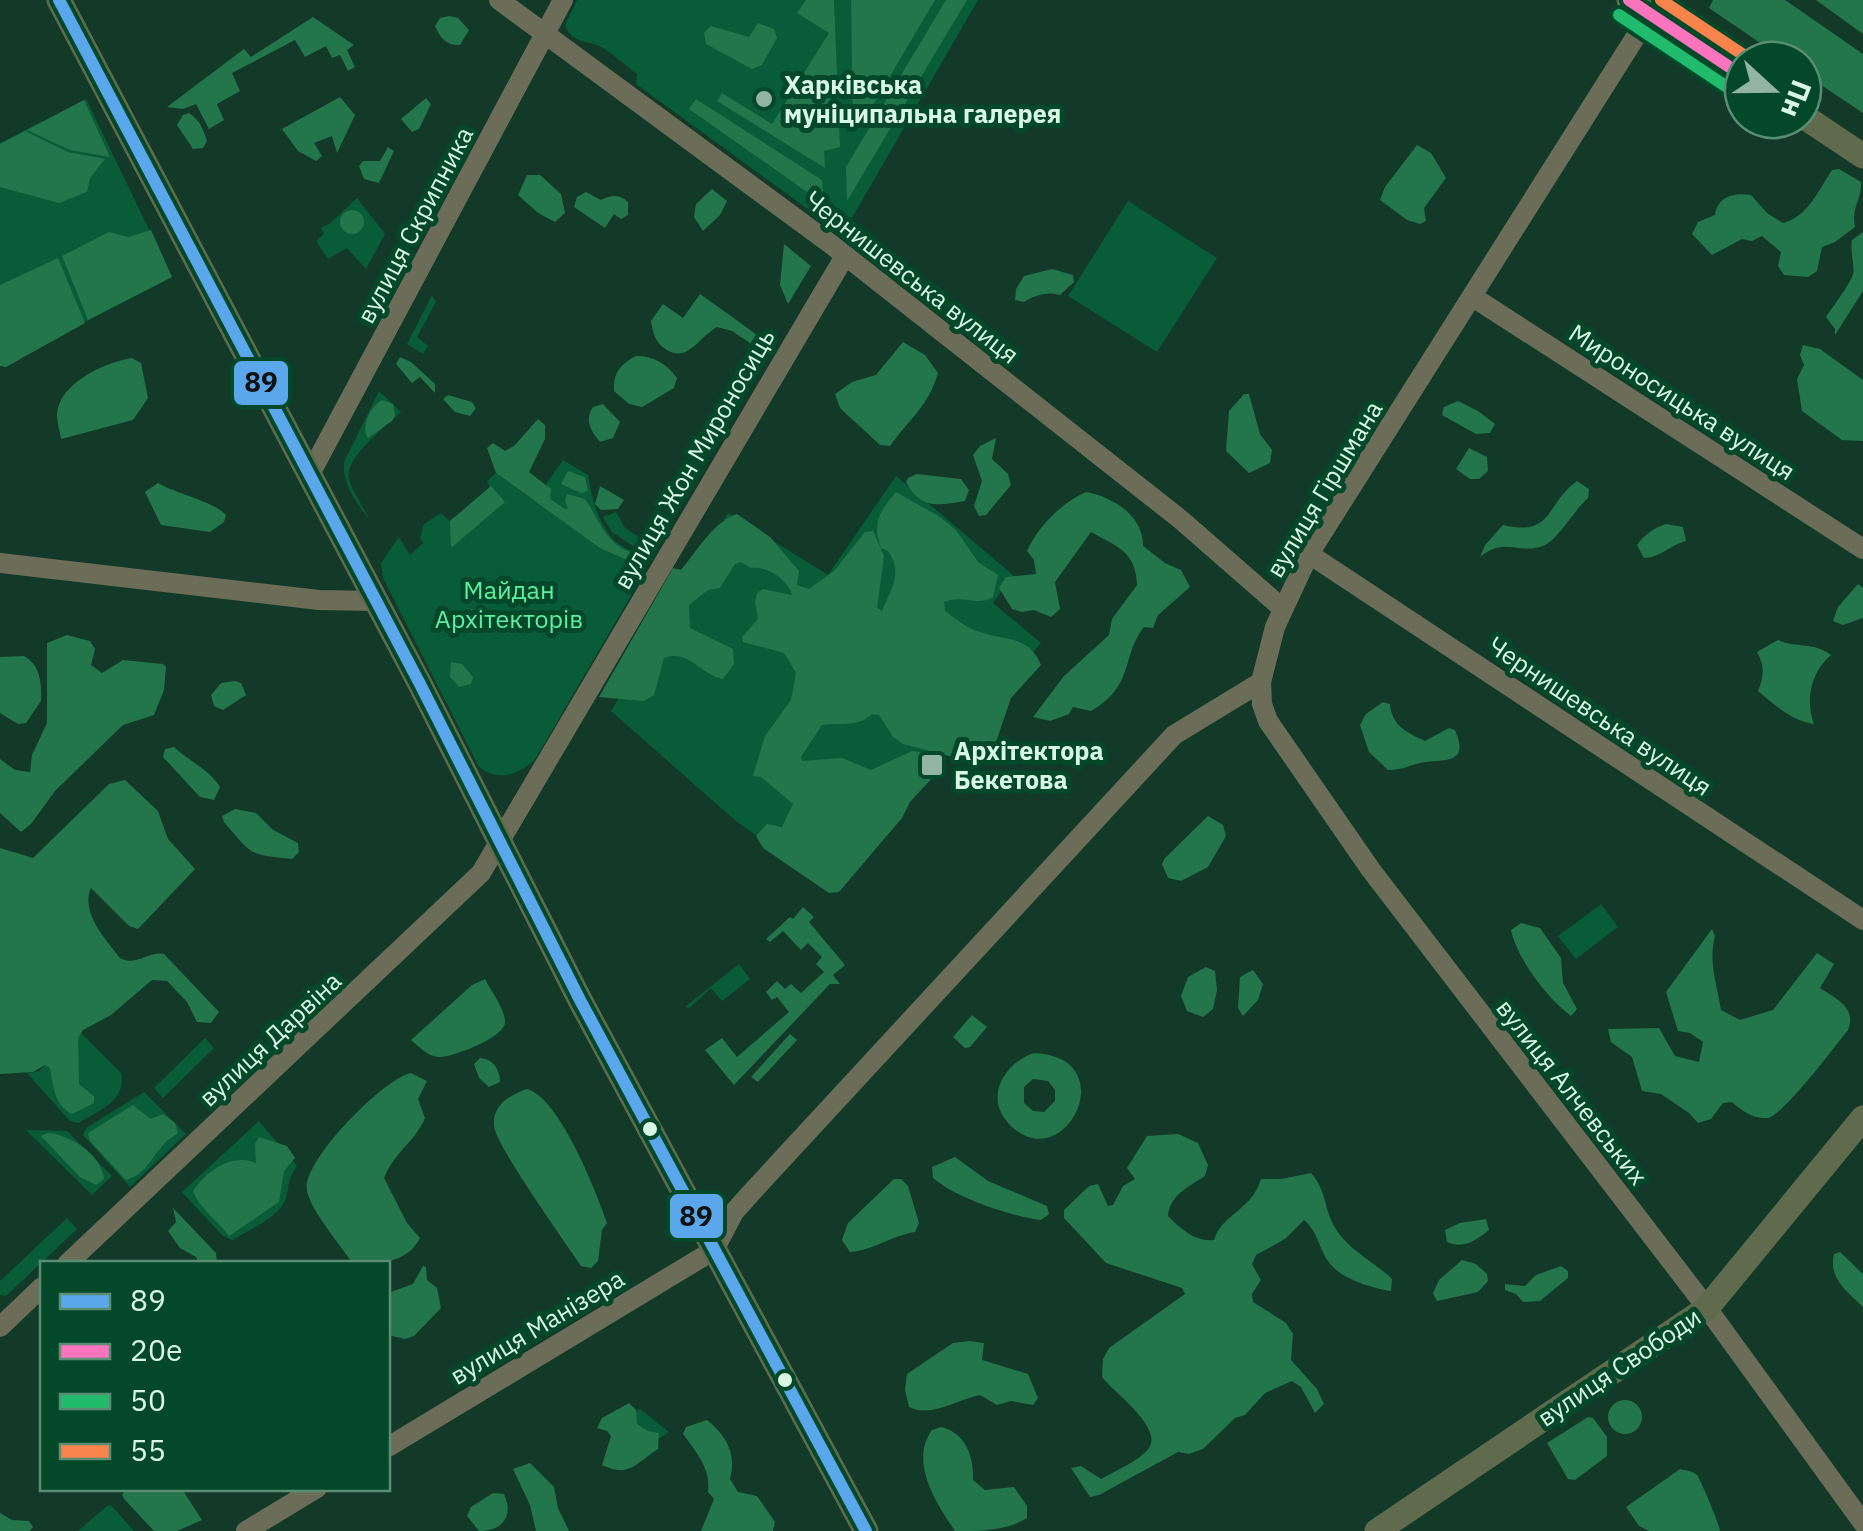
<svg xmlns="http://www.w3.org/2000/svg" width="1863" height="1531" viewBox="0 0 1863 1531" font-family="'IBM Plex Sans',sans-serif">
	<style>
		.green { fill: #085c38 }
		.forest { fill: #23754c; fill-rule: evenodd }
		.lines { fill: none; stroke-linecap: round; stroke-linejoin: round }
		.minor { stroke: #6b6d58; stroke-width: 20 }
		.major { stroke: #606b4e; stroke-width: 25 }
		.bus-1-casing { stroke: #04482a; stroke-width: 20 }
		.bus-2-casing { stroke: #04482a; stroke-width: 20 }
		.bus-3-casing { stroke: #04482a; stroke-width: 20 }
		.bus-4-casing { stroke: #04482a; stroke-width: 20 }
		.bus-1 { stroke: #5aa8eb; stroke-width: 12 }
		.bus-2 { stroke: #fc73be; stroke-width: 12 }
		.bus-3 { stroke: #20bc6c; stroke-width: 12 }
		.bus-4 { stroke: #f8844c; stroke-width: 12 }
		.poi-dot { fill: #94b4a2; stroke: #04482a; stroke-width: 4 }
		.bus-dot { fill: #d9f7e4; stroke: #04482a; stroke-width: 4 }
		.labels { text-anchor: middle; stroke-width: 10; stroke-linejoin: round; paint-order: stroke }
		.poi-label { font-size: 25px; font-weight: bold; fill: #d9f7e4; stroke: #04482a; text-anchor: start }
		.street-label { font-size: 25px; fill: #d9f7e4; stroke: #04482a }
		.park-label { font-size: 25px; fill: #5defa4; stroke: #04482a }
		.line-badge { stroke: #04482a; stroke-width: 4 }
		.pale-badge-label { font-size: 28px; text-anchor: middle; font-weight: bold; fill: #111 }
	</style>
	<rect width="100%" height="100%" fill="#133928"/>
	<path class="green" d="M577,0H978L849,223L839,232L636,84L637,74C625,65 610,51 597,45C582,40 572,42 565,25Z
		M86,99L172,277L23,354L0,298V143Z
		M357,198L385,234L366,269L347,248L328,259L316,241L324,234L321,228C335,222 345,208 357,198Z
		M1128,201L1217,258L1157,352L1068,296Z
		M432,295L436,302L417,337L428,346L423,354L407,344Z
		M379,391L401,412C387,425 343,459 349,479C353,493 365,509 369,519C356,502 342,484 344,462Z
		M563,460L588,475C594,511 606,554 650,553L640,568L645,572L534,761C516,775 499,782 479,767L383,578L381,563L399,537L410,555L423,543L420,538L424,524L441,513L450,521L490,487L487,481L496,473L534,501Z
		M896,476L1013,575L993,603L1041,643L833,889L737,822L611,711L728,513L828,575Z
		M616,512L625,528L653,546L637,549L612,532L603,517Z
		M1601,904L1618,927L1576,959L1558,936Z
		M739,964L750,979L722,1001L711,988L688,1009L686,1006Z
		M78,1030L121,1073C127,1101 98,1111 78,1123L70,1121L27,1073L39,1071Z
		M205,1038L214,1048L163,1098L154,1088Z
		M144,1092L186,1134L130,1187L83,1135L86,1128Z
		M259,1121L297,1166C288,1178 289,1185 286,1198C280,1217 249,1230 232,1240L222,1235L182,1192Z
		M26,1130L67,1131L112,1176L92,1195Z
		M67,1218L77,1229L6,1296L0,1295V1281Z
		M640,1409L669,1432L619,1463L608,1445L626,1434L618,1421Z
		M111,1505L134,1531H78L107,1506Z"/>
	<path class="forest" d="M806,0H834L840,147L824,151L825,168L717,101L722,93L772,124L829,33L797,13Z
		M851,0H935L860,127L853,126Z
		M946,0H967L847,201L846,167Z
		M1713,0H1785L1863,54V113L1803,73V60H1785L1709,8Z
		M1816,0H1863V34Z
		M449,16L458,18L469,30L460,45C447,46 440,38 435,26L440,18Z
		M313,17L354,45L347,50L355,67L348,71L340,55L332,58L326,46L305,57L295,40L232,73L240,91L217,104L224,120L209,129L196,104L183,109L167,107L244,49L251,57Z
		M758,23L774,29L777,38L762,65L752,69L706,44L704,33L711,26L749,37Z
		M340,97L355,115L337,153L332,136L314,143L322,156L316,161L298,151L282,129Z
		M426,98L431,104L419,129L412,132L401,119Z
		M696,99L822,180L824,204L689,109Z
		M84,100L110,157L70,150L27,130Z
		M189,113C200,120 203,129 207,141L203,148L193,149L177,125L183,115Z
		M25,131L68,152L105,159L90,178L87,192L59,203L0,187V144Z
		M1417,145L1431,153L1446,178L1424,208L1426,221L1420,224L1407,220L1380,200L1385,187Z
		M388,147L394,151L379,183L364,179L359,166L363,161H380Z
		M1839,169L1861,182C1862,200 1851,207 1855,227L1835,242L1822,247L1817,271L1808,277L1784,275L1778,266L1781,252L1762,236L1752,241L1742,239L1712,255L1692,234L1698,222L1715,215C1717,197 1734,192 1751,195L1767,213L1783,223C1808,217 1819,189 1832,170Z
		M527,175H540L561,194L565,213L555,222L538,213L518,195Z
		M712,189L727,201L720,215L703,231L694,217L696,204Z
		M586,192L601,200C611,195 620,194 628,202V215L621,219L614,214L605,228L574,207L577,197Z
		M340 222a12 12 0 1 1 24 0a12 12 0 1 1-24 0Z
		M151,230L172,277L88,320L62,256L109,232L128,237Z
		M1863,232V291L1835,335V329L1826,317C1832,308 1852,281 1853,274C1855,266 1850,253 1852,240Z
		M784,244L811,266L788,304L780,285Z
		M58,258L85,323L6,367L0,366V285Z
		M1052,269L1073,275L1074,282L1060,295C1048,291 1034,295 1024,302L1015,300L1016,289L1024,276Z
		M700,294L760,337L756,347L732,331L717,327C700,336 688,363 667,350C655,343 653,333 651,321L663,304L683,318Z
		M903,342L925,355L938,373C928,407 910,418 890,446L880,445L840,408L835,394L852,382L876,375Z
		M1803,345L1820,349L1863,380V441L1842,440L1802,411L1797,379L1804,365L1800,355Z
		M636,356C654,356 667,364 677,378L674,388L642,407L629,404L614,391C613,373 620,364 636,356Z
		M400,357L411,362L435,384V393L420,377L412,383L396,364Z
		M132,358L141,363L148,398L133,420L61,439C60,432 57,422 57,415C58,383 106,362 132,358Z
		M1244,394H1249L1260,434L1272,450L1270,463L1249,473L1226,451L1229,411Z
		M448,395L472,402L476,408L470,416L455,412L443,399Z
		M382,400L393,404L395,415L392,421L368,438C360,426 371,406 382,400Z
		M1458,401L1478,411L1495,424L1490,433L1476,434L1442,415L1444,407Z
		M603,404L620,422L613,438L600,442C591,431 584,420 593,407Z
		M538,419L545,425V439L529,472L551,489L550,499L565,509L568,508L565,501L567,494L585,499C604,527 605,546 641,556L642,560L636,564L600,548L496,473L487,448L493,443L505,451L514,446Z
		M996,438L992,459L1008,474L1011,485L986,515L979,516L974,506L982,481L973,455L980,446Z
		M1469,448L1487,457L1488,471L1479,479H1470L1456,469Z
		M568,471L585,477L588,491L581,493L561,484Z
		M917,474L961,479L969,490L965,501C937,506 920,509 906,482L908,478Z
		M1577,481L1589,489L1588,498C1574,510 1558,540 1543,546C1519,555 1505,536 1480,557L1485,545L1503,525C1554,537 1545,504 1577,481Z
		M158,483C177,494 215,502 226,515L224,522L210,532L161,525L145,492Z
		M491,486L505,502L451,548L450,521Z
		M600,486L624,500L618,509L601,510L595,504Z
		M896,492L940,517L956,530L978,562L998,575L993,597C977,607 962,594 944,602L945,611C956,619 966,628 980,632C1006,641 1029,635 1041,665L1011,698L995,745L972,754L953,757L903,744L893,737L879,715L872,714C857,728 841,722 822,725L801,757L802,761L842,758L871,770L912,751L942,755L945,764L910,802L902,818L839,892L829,893L763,848L756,836L767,824L782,827L793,804L761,777L753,776L765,736L791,700L796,673L784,653L743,642L742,637L758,619L755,602L757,593L763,589L792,595C789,581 767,565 751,568L741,562L735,564L720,588L708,590L689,605L690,628L733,649L734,664L723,679C700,675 689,649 664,658L654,695L644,701L599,697L673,568L681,570C696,552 714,521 737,514L770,537L799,571L797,585L809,589L834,571L865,532L873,531L884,556L877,608L882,611C890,591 904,574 888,551L881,548C872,523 879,512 896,492Z
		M1086,492C1114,497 1144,517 1143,546L1165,563L1181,570L1190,587L1158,615L1153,628L1144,627C1121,656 1135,686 1091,711L1073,707L1069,714L1050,721L1033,717L1064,676L1109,635L1112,619L1137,585C1136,551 1116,546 1091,532L1055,582L1060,609L1051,617L1034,610L1022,612L1012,609L999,588L1006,577L1036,574L1034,560L1027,551C1037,528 1062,502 1086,492Z
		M1666,524L1683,527L1686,541C1670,545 1660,558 1644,558L1637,545C1643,536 1655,527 1666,524Z
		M1858,584L1863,588V618L1843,625L1833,621L1838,607Z
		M67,635L90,641L95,649L91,665L102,673L123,660L163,664L166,667L164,690L154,715L123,725L55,791L31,824L21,832L0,813V759L15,770L30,772L32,755L47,723V643Z
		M1778,640C1795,648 1815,642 1831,655C1811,672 1805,700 1814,724C1791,721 1774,704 1758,691C1764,676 1765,666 1757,652Z
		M24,656C40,665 42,683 41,701L26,723L18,724L0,713V657Z
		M451,662L462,664L473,677L471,684L459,687L450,677Z
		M235,681L241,683L246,695L223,710L214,706L211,695L221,683Z
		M1383,702L1390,704C1392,726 1406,732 1425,741L1449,728L1455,730C1471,767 1441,758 1420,763C1408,766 1401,770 1388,770L1369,752L1360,725L1366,714Z
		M174,747C190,762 209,769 220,787L214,800L200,797L163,757L165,749Z
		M125,780L158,811L168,839L195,869L138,929L129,926L91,888C80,912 106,940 120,958C137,967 148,951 164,954L219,1012L211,1023L197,1022L187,1002L167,981L152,980L111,1015L83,1030L78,1038L79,1084L94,1096V1103L72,1114C54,1105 53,1085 50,1068L45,1065L33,1072L0,1074V848L33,858L109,784Z
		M235,809L256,813L273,830L298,843L299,852L292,859C248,854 253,856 224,822L222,816Z
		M1208,816L1223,825L1226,836L1208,867L1181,881L1168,878L1162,864L1165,858Z
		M803,907L814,917L809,922L845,965L833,975L840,984H830L734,1085L705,1050L722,1038L737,1057L789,1012L777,997L772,1000L766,992L777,981L785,989L791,984L801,993L824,972L816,964L822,957L808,943L801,950L783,931L770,942L766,939L790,917L793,919Z
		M1521,923L1540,928L1561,958L1563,983L1577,1009L1571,1016C1548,999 1517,959 1511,930Z
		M1712,929L1715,936C1708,962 1717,984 1721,1010L1740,1020L1773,1010L1817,953L1834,964L1820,988C1837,999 1857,1008 1848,1030C1836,1045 1782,1117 1767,1118C1753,1119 1742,1111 1732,1102L1723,1103L1711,1119L1698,1123L1689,1113L1661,1094L1642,1091L1632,1057L1611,1042L1608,1029L1659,1028L1675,1056L1699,1062L1703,1042L1690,1033L1678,1031L1666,992Z
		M1206,967L1215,971L1217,990L1213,1009L1203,1017L1187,1011L1181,996L1188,977Z
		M1253,970L1263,984L1258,1000L1243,1016L1238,1008L1240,977Z
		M485,979C491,991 505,1009 505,1022C505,1038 451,1058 438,1057C428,1056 419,1047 411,1040L472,985Z
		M972,1015L987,1027L970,1047L965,1048L953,1037Z
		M790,1034L797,1040L758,1082L751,1077Z
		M1034,1053C1126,1057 1064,1179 1010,1125C983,1098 1004,1063 1034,1053ZM1033,1079L1048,1081L1055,1090V1101L1044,1112L1033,1111L1024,1103V1087Z
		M480,1058C493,1059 500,1069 500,1082L489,1087L479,1078L474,1064Z
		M411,1073L427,1081L418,1099L425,1118C416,1141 395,1151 384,1178L407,1223L420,1238C407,1264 378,1264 352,1263C340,1244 311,1211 307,1191C300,1163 384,1078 411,1073Z
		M527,1089C559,1097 597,1193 607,1223L602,1230L598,1261L591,1268L581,1266L572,1253C558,1232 496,1145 494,1126C492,1105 510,1095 527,1089Z
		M133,1105L151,1119L163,1114L175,1123L178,1133C173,1137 168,1139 164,1144C151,1158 146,1174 126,1180L90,1141L88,1133Z
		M48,1133C71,1135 102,1155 104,1179L96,1185L80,1177L41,1136Z
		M1178,1134L1198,1143L1208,1165L1205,1176C1188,1187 1170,1195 1168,1216C1181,1229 1195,1242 1214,1240C1222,1214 1252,1210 1261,1179H1281L1311,1173C1327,1192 1323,1204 1333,1224C1346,1249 1372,1260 1392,1279L1391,1291C1370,1288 1339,1278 1328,1261C1318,1246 1318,1232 1304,1220L1285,1239L1256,1255L1252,1264L1261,1280L1252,1294L1253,1302L1286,1323L1293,1334L1291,1360L1317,1389L1324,1404L1315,1413L1301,1387L1292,1381L1265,1393L1245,1415L1235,1418L1203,1449L1189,1454L1178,1452L1099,1495L1090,1497L1071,1468L1081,1466L1101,1479C1115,1471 1139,1461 1149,1448C1163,1427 1114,1393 1102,1377L1103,1359L1109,1348L1185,1294L1182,1288L1106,1263L1064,1218V1210L1089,1186L1098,1184L1108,1206L1113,1205L1123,1186L1135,1179L1127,1168L1147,1136Z
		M259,1137L287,1146L295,1158L284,1171L279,1202L229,1236C218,1221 200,1209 193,1191C208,1170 231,1153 256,1163L255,1144Z
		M955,1157L988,1181L1047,1206L1049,1214L1041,1220C1010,1216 956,1198 933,1178L932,1167Z
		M894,1179H901L908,1186L919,1223L915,1232C890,1236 875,1250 850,1252L842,1240L848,1223Z
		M173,1208L216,1253L217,1263H199L196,1257L180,1248L168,1231L176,1222Z
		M1486,1219L1489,1230C1475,1241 1464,1249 1447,1242L1445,1230L1460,1223Z
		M1840,1252L1863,1274V1307C1848,1292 1828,1279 1834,1254Z
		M1462,1260L1476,1264L1487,1274L1488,1281L1478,1292L1437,1301L1433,1293L1439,1280Z
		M423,1266L426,1267L427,1280L437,1288L441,1308L414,1336L405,1339L388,1335V1293L413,1284Z
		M1561,1266L1568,1271V1278L1540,1301L1523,1302L1516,1294L1505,1290V1284L1525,1286L1536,1275Z
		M969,1341L984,1343L982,1360L1028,1374L1038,1398L1033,1405L1011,1401L997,1405L980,1395C956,1400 932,1418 909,1407L905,1390L907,1374L953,1343Z
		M1608 1417a17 17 0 1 1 34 0a17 17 0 1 1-34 0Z
		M629,1403L636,1410L637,1424L648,1431L659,1433L658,1449C635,1464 629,1478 602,1465L611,1436L607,1431L597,1428L602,1418Z
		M1588,1417L1593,1418L1607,1437V1456L1575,1480L1568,1479L1547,1443Z
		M707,1420C726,1435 737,1454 730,1479L738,1492L757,1496L775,1522L773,1531H701L714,1499L708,1492C711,1468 696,1452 683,1434L686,1427Z
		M941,1427C966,1433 974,1457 973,1480L985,1490L1014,1487L1027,1506V1518C1007,1531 981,1531 955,1531C936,1503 909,1462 932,1430Z
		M530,1463L554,1487L558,1508L569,1531H536L530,1505L513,1469Z
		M1680,1469C1687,1471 1691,1470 1697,1475C1700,1478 1720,1526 1720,1531H1649L1639,1526L1626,1507Z
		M126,1489H182L202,1520L177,1531H154L125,1500L122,1495Z
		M493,1493L504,1494C514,1516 503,1531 479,1531L467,1516L471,1507Z
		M0,1513L12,1520L29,1521L33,1527L30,1531H0Z"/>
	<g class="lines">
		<path class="minor" d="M499,0L832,245L1180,519L1282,608
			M1650,14L1309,554L1275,627L1261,682L1262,704L1268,721L1371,870L1707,1308L1863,1523
			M1473,297L1863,549
			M310,474L563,0
			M1309,554L1863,920
			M0,563L319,600L377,601
			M67,1264L481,873L845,256
			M0,1327L42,1287
			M388,1447L714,1250L734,1212L751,1193L1174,735L1261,682
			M246,1531L317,1488"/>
		<path class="major" d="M59,0L420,684L580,1000L866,1531
			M1629,0L1743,76
			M1803,116L1863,156
			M1377,1531L1707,1308L1863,1118"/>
		<defs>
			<path id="bus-1" d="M59,0L420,684L580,1000L866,1531"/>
			<path id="bus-2" d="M1629,0L1743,76"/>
			<path id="bus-3" d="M1619,15L1733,91"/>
			<path id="bus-4" d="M1661,0L1751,60"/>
		</defs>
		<use href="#bus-1" class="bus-1-casing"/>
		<use href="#bus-2" class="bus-2-casing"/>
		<use href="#bus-3" class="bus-3-casing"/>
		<use href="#bus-4" class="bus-4-casing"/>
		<use href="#bus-1" class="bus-1"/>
		<use href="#bus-2" class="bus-2"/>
		<use href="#bus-3" class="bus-3"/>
		<use href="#bus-4" class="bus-4"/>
	</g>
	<g class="poi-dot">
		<circle cx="764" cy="99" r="10"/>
		<rect x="920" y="753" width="24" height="24" rx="5"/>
	</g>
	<g class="bus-dot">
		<circle cx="650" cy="1129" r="9"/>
		<circle cx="785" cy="1380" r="9"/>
	</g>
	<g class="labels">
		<g class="poi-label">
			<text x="784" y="94">Харківська<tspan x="784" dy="29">муніципальна галерея</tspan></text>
			<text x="954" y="760">Архітектора<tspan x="954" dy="29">Бекетова</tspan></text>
		</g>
		<g class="street-label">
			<text transform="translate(415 225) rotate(-62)" y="9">вулиця Скрипника</text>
			<text transform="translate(912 277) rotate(38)" y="9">Чернишевська вулиця</text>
			<text transform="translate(1682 402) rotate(33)" y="9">Мироносицька вулиця</text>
			<text transform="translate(694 459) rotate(-60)" y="9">вулиця Жон Мироносиць</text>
			<text transform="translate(1324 489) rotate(-59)" y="9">вулиця Гіршмана</text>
			<text transform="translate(1600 716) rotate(34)" y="9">Чернишевська вулиця</text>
			<text transform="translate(270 1039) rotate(-43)" y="9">вулиця Дарвіна</text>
			<text transform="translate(1572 1092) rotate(52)" y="9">вулиця Алчевських</text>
			<text transform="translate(537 1327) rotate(-31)" y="9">вулиця Манізера</text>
			<text transform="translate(1619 1367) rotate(-34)" y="9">вулиця Свободи</text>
		</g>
		<g class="park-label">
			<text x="509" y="599">Майдан<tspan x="509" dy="29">Архітекторів</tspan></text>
		</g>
	</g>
	<g class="line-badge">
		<rect x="232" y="359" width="58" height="48" rx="10" fill="#5aa8eb"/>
		<rect x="668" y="1192" width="57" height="48" rx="10" fill="#5aa8eb"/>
	</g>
	<g class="pale-badge-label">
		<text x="261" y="392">89</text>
		<text x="696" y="1226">89</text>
	</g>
	<rect x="40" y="1261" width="350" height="230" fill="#04482a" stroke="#598e74" stroke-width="2.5"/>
	<rect x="60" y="1294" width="50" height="15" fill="#5aa8eb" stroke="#598e74" stroke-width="2.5"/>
	<text x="130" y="1311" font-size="30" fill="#d9f7e4">89</text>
	<rect x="60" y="1344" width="50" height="15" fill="#fc73be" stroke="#598e74" stroke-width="2.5"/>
	<text x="130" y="1361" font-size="30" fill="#d9f7e4">20е</text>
	<rect x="60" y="1394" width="50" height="15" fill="#20bc6c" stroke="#598e74" stroke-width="2.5"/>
	<text x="130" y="1411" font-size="30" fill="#d9f7e4">50</text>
	<rect x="60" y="1444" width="50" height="15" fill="#f8844c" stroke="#598e74" stroke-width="2.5"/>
	<text x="130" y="1461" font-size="30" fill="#d9f7e4">55</text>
	<g transform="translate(1773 90) rotate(111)"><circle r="48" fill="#04482a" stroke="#598e74" stroke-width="2.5"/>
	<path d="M0-8L18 38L0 25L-18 38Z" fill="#94b4a2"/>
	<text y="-15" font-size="28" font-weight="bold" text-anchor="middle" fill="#d9f7e4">Пн</text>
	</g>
</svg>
